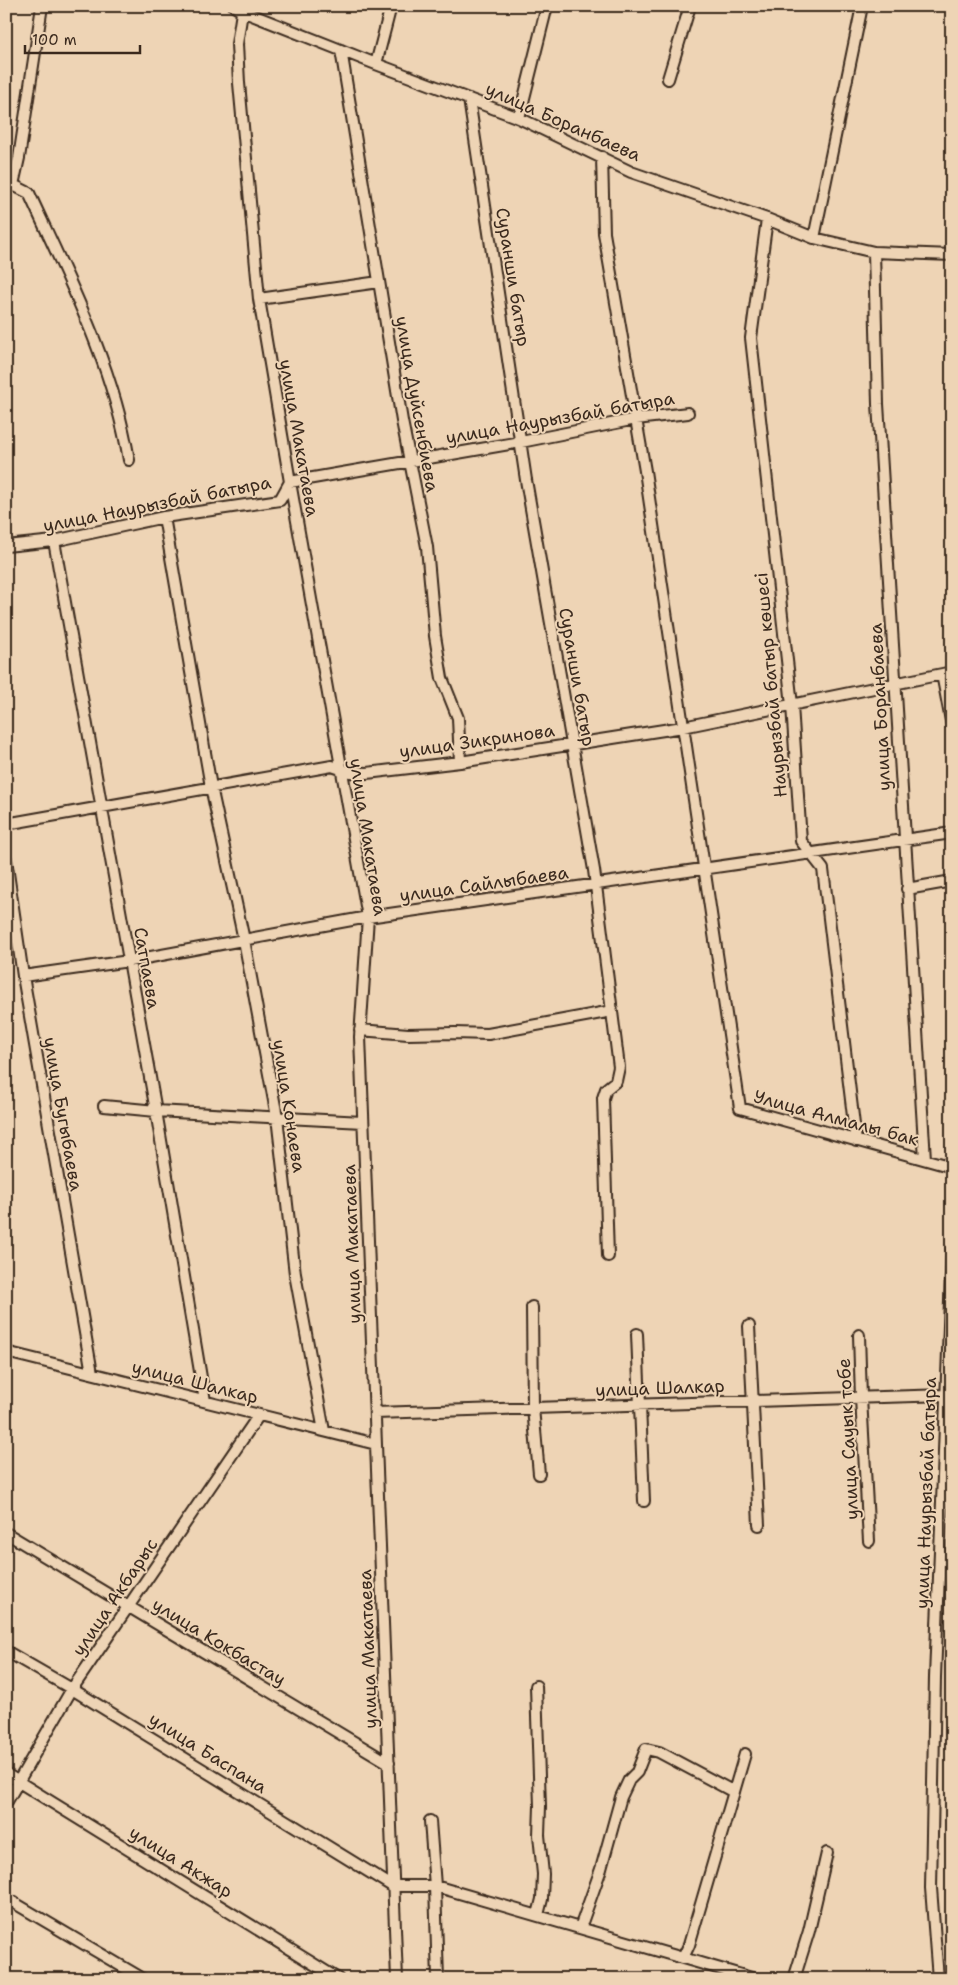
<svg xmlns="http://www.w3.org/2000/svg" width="958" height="1985" viewBox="0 0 958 1985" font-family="'Shantell Sans',sans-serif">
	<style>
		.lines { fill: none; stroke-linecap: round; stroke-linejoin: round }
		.minor-casing { stroke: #3b2a1e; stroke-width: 14 }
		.minor { stroke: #eed4b5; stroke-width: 10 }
		.labels { text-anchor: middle; stroke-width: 4; stroke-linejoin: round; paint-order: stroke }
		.street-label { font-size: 18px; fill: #3b2a1e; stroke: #eed4b5 }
	</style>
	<rect width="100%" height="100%" fill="#eed4b5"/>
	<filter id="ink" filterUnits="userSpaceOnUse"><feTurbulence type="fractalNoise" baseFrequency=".02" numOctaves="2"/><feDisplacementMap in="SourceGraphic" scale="10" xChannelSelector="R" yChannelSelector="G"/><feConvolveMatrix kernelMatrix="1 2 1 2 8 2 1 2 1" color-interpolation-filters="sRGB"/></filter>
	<g filter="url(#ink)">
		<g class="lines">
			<defs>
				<path id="minor" d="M234,6L242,11L376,64L519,118L631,172L767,219L814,238L874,252L952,255
					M243,6L237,44L239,83L259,299L290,482L368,917L360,1037L397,1979
					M341,50L402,421L427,547L435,636L442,678L458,718L460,762
					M376,64L391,6
					M668,79L690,6
					M469,99L526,480L594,870L619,1067L616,1081L606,1089L603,1098L608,1256
					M519,118L547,6
					M602,157L604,233L645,471L740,1108L952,1167
					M13,185L29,193C69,280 113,365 129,460
					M6,189L13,185L19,158L42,6
					M767,219L751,338L792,705L801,841L823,869L856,1141
					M814,238L862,6
					M874,252L878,404L925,1159
					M259,299L379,282
					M164,517L211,787L244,940L277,1117L295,1274L324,1431
					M54,541L156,1111L205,1401
					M6,546L54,541L164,517L280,500L290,482L521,442L636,419L688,413
					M942,674L952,726
					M6,824L332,766L350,772L367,773L460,762L683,727L952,672
					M6,859L23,976L92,1373
					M907,889L952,881
					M23,976L129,961L368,917L952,833
					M360,1030L408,1034L455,1033L488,1034L612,1011
					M104,1106L156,1111L363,1122
					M532,1307L533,1408L539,1474
					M749,1326L759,1525
					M637,1334L644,1501
					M859,1335L861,1398L869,1541
					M6,1352L376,1444
					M375,1413L946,1395L951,1397
					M6,1533L389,1763
					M6,1651L72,1689L392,1886H435L755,1979
					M536,1686L540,1806L539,1835L543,1874L542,1899L538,1915
					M6,1774L338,1979
					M6,1803L72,1689L259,1415
					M430,1821L435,1886L438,1979
					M6,1898L140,1977
					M580,1928L601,1869L621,1797L629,1780L637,1772L646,1749L659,1752L734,1792
					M683,1958L689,1945L745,1754
					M794,1979L809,1931L827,1853
					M938,1979L931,1888L935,1677L952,1250"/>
			</defs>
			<use href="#minor" class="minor-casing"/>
			<use href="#minor" class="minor"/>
		</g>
	</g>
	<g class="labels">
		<g class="street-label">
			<text transform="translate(563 122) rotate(24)" y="6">улица Боранбаева</text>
			<text transform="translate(513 277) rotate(81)" y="6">Суранши батыр</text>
			<text transform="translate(417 404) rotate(80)" y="6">улица Дуйсенбиева</text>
			<text transform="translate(560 418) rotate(-10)" y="6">улица Наурызбай батыра</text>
			<text transform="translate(299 438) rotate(80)" y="6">улица Макатаева</text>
			<text transform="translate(157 504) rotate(-11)" y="6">улица Наурызбай батыра</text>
			<text transform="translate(577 677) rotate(80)" y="6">Суранши батыр</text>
			<text transform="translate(771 685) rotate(-95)" y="6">Наурызбай батыр көшесі</text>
			<text transform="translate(880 707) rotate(-93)" y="6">улица Боранбаева</text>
			<text transform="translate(477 741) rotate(-8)" y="6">улица Зикринова</text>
			<text transform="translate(368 837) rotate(81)" y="6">улица Макатаева</text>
			<text transform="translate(484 884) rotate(-8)" y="6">улица Сайлыбаева</text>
			<text transform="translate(147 968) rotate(80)" y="6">Сатпаева</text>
			<text transform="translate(289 1106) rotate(81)" y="6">улица Конаева</text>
			<text transform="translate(63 1114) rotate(80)" y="6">улица Бугыбаева</text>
			<text transform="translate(836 1118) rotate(15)" y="6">Улица Алмалы бак</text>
			<text transform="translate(352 1244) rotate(-92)" y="6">улица Макатаева</text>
			<text transform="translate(195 1382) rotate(14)" y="6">улица Шалкар</text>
			<text transform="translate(660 1388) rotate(-2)" y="6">улица Шалкар</text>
			<text transform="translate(848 1439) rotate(-93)" y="6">улица Сауык тобе</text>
			<text transform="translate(926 1493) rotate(-88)" y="6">улица Наурызбай батыра</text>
			<text transform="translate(115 1597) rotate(-56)" y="6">улица Акбарыс</text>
			<text transform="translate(219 1642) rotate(31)" y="6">улица Кокбастау</text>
			<text transform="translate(368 1649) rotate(-92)" y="6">улица Макатаева</text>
			<text transform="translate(208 1753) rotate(32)" y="6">улица Баспана</text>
			<text transform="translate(181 1862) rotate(32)" y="6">улица Акжар</text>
		</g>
	</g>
	<rect width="958" height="1985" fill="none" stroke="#eed4b5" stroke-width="25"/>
	<rect x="12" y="12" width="933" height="1960" fill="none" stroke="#3b2a1e" stroke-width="2" filter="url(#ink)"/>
	<path d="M25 45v8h115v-8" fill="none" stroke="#3b2a1e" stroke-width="2.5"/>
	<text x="32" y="45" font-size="15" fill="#3b2a1e" stroke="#eed4b5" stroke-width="4" paint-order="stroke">100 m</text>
</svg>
